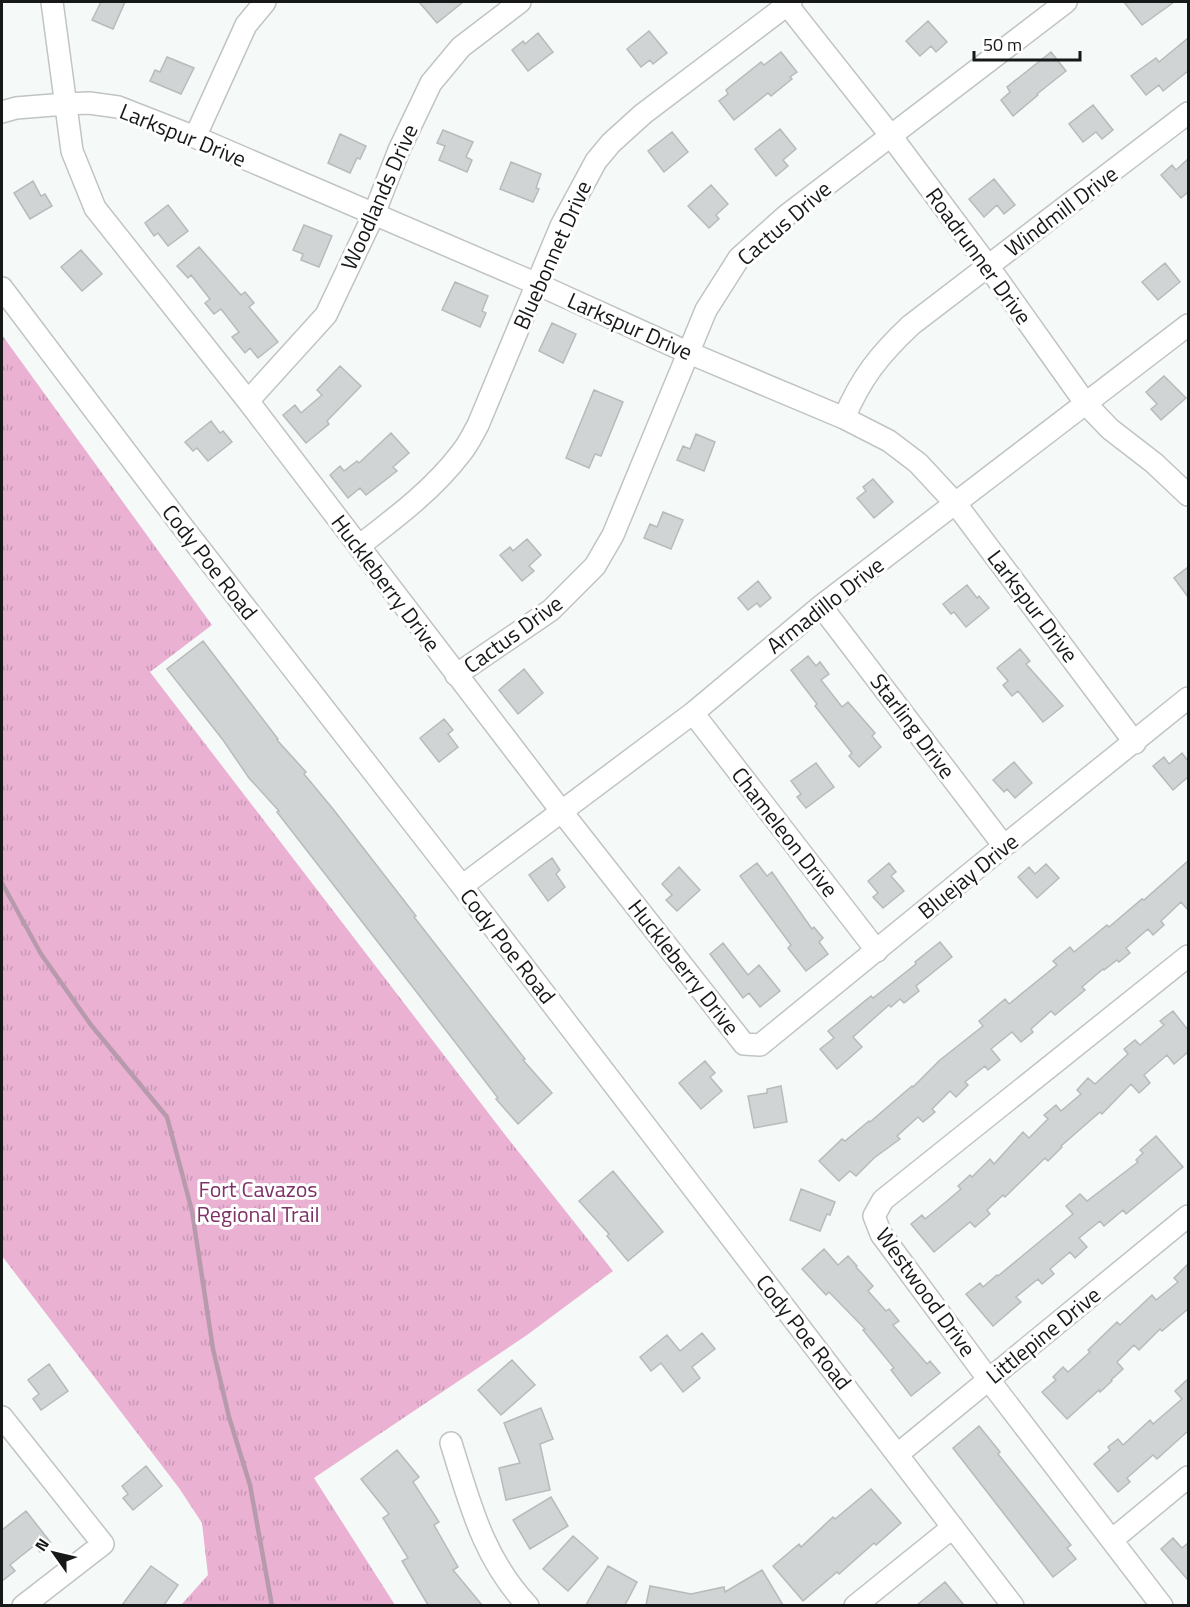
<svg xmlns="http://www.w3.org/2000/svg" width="1190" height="1607" viewBox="0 0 1190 1607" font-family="'Titillium Web',sans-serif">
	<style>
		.grass { fill: url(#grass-tufts) }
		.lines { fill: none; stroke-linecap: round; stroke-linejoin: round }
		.stream { stroke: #b79aac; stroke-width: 4.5 }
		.building { fill: #d0d4d4; stroke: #b7bbba; stroke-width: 1.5 }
		.minor-casing { stroke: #c0c4c3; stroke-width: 24 }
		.minor { stroke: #fff; stroke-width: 21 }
		.labels { text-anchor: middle; stroke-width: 6; stroke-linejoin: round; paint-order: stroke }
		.street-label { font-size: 22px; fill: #171919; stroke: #fff }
		.park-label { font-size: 22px; fill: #7d3165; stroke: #fff }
	</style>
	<defs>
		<pattern id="grass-tufts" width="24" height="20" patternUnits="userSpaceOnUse" patternTransform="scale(1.5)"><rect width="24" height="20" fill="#eab1d3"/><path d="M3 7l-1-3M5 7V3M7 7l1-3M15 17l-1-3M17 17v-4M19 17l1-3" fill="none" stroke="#c898b5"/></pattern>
	</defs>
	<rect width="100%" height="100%" fill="#f5f9f8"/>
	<path class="grass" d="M2,335L212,625L150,672L506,1136L613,1271L527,1335L314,1478L395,1605H181L208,1575L202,1523L179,1488L2,1256Z"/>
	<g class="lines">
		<path class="stream" d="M2,883L41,954L91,1025L167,1117L192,1211L213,1349L229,1417L250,1485L272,1606"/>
	</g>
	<path class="building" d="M101,2H125L113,29L92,20Z
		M419,2H463L437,23Z
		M1124,2H1174L1142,25Z
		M928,21L947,42L936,52L931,46L920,56L906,41Z
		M649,31L667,53L653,64L650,60L641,67L627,49Z
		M538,33L553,52L528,71L512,50L523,41L525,44Z
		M1188,38V71L1163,91L1159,85L1146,95L1131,76L1156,58L1159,62Z
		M781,52L797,72L790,77L792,79L771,96L768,93L734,120L719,101L728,94L726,90L761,62L764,65Z
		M1051,52L1066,71L1037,94L1038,95L1013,116L1001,100L1010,92L1007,87Z
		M167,57L194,68L181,94L150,81L155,70L160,72Z
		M1093,105L1113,130L1102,139L1096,132L1083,142L1069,124Z
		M780,129L796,149L783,160L788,166L776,176L755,149Z
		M443,130L473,142L466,157L472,160L467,172L439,160L445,146L437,143Z
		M672,132L688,152L664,172L648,151Z
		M340,134L366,146L360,159L357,158L350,173L328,163Z
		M1188,159V192L1181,198L1161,175L1172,165L1176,170Z
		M511,162L541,174L536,188L539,189L533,202L500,189Z
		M994,179L1015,205L1004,214L997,205L984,217L969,199Z
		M33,181L41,196L45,194L52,206L30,219L14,193Z
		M711,185L728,204L716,215L719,219L709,228L688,206Z
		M168,205L188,231L168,246L158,233L154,236L145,223Z
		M304,225L332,236L319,267L301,260L303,254L293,250Z
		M199,247L241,295L245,292L254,303L249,307L278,342L258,358L250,348L245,353L232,337L239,332L221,309L214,314L205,303L210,299L191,275L188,278L177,266Z
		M81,250L102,274L82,291L61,267Z
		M1165,263L1180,282L1158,300L1142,282Z
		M455,282L488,296L482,311L486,313L480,327L442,310Z
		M552,323L576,334L563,363L539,351Z
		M340,366L361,386L327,421L329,424L306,443L283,415L295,405L301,413L322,395L317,390Z
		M1164,376L1186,398L1161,420L1151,409L1157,404L1146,392Z
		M594,390L623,402L601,456L595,454L589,468L566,458Z
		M211,421L220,433L223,431L232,442L208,461L197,448L193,451L185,442Z
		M391,433L409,453L393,467L397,471L366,495L360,488L348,498L330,475L340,466L344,471L357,461L359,463Z
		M696,434L715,442L704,471L677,460L683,446L690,449Z
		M873,479L893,502L874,518L857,498L866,491L863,487Z
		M663,512L683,520L671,549L644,538L650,524L657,527Z
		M527,539L541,555L529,566L534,571L522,581L500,555L510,547L513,551Z
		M1188,567V597L1174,578Z
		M758,581L771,598L760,607L757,603L748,610L738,598Z
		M967,585L977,598L979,596L989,608L966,627L954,612L951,614L943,604Z
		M203,641L278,739L277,740L306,772L304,774L333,809L416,916L414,917L525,1059L523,1060L552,1093L518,1124L496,1099L498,1098L415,990L277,812L279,811L249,778L223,740L167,669Z
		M1020,649L1030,661L1026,664L1063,706L1043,722L1018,691L1012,696L1003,685L1008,681L997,668Z
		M808,656L816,666L820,662L829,674L821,680L842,707L848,702L875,733L872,736L881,747L859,767L849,756L852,753L815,706L817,704L791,670Z
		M524,669L543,693L518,714L499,690Z
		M444,719L453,730L448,734L458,747L439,762L420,738Z
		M1182,753L1188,761V777L1173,790L1153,766L1164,757L1169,764Z
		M1014,762L1032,783L1015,798L1007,789L1004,792L993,780Z
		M816,763L834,787L806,808L797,797L801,794L791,781Z
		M552,858L560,870L556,874L565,887L548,901L529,875Z
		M1188,861V910L1181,902L1161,921L1164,925L1153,935L1148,929L1126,948L1130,953L1119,962L1117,960L1104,970L1103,969L1082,987L1085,990L1055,1015L1051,1011L1031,1029L1033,1032L1021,1042L1012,1032L991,1049L1000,1060L988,1070L985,1066L965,1082L968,1085L956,1097L950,1091L932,1109L935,1112L923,1122L918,1117L897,1136L900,1139L874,1158L856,1176L850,1171L839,1181L819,1161L842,1139L845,1141L869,1121L870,1122L912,1086L913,1087L940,1060L983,1026L979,1021L1005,999L1009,1004L1057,965L1053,961L1070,947L1074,952L1107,925L1109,927L1142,899L1144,900Z
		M757,863L767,876L772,872L812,929L814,927L823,938L819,942L828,954L806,971L788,948L791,945L740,876Z
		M889,863L896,872L891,876L904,891L883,908L873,897L878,893L868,881Z
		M1046,864L1059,878L1037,898L1018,877L1029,867L1035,874Z
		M679,867L700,890L677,911L666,900L672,895L662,884Z
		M940,942L952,957L916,986L919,991L904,1003L900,999L891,1007L889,1005L853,1037L862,1047L837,1069L820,1049L834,1038L828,1031L871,996L873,998L916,964L915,962Z
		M723,943L748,975L759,965L780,991L760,1007L749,993L743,998L710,954Z
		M1173,1011L1188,1030V1052L1174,1064L1167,1055L1144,1075L1150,1083L1139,1093L1131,1084L1102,1114L1100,1112L1061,1146L1062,1147L1048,1161L1045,1158L1005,1197L1003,1195L987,1210L990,1214L975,1227L970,1222L934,1252L911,1224L922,1215L925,1219L947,1201L961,1189L958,1186L970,1175L972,1177L990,1159L994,1164L1023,1132L1029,1138L1048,1119L1044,1115L1056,1105L1061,1111L1081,1094L1077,1090L1088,1078L1095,1084L1128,1054L1124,1049L1135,1040L1140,1045L1164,1025L1160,1021Z
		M705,1061L715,1073L710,1077L722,1091L701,1109L679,1083Z
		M781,1086L787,1122L754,1128L748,1096L767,1093V1089Z
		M1156,1136L1183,1167L1126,1214L1123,1210L1104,1226L1100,1221L1079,1238L1087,1247L1075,1258L1070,1252L1050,1269L1054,1274L1042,1284L1038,1279L1016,1297L1021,1302L993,1326L966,1294L980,1283L983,1287L997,1275L998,1276L1073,1214L1066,1206L1080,1194L1087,1201L1138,1162L1136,1160L1143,1153L1140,1150Z
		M613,1171L663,1232L628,1261L607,1236L609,1234L579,1201Z
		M801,1189L835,1202L830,1215L827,1214L820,1231L790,1220Z
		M824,1249L838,1265L848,1256L857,1266L856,1267L873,1286L868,1291L886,1311L889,1309L899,1321L893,1325L927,1364L930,1361L940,1373L911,1396L891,1370L894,1368L863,1330L865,1329L829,1292L826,1295L802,1269Z
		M1188,1264V1309L1162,1331L1160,1329L1139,1350L1134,1345L1117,1362L1123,1369L1111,1380L1112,1381L1100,1392L1099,1390L1067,1419L1042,1392L1056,1380L1053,1377L1063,1367L1068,1372L1090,1352L1088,1350L1117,1322L1120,1325L1152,1295L1156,1300L1178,1282L1174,1278Z
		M702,1333L715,1349L692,1367L700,1378L683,1392L661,1363L651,1371L640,1357L667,1335L680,1351Z
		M512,1360L535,1385L501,1415L478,1390Z
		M49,1364L68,1391L41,1410L33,1399L39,1394L28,1380Z
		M1188,1379V1431L1157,1459L1153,1455L1127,1478L1130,1482L1118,1492L1094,1464L1110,1450L1108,1447L1118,1439L1123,1445L1150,1420L1153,1424L1182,1399L1175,1391Z
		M541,1408L553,1439L540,1444L550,1490L506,1500L499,1468L520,1463L504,1423Z
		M979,1426L1000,1452L998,1454L1071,1545L1067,1548L1076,1559L1053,1577L953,1448Z
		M397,1450L419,1477L413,1482L439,1522L434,1525L458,1567L453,1570L482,1605H428L402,1561L408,1558L383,1518L389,1514L361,1479Z
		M146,1466L162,1486L133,1510L123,1498L128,1494L122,1486Z
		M871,1489L901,1523L876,1545L874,1543L839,1574L837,1572L803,1601L773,1566L799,1544L801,1547L833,1517L835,1519Z
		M551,1497L568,1526L530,1549L513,1520Z
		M26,1511L51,1543L40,1552L35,1545L10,1565L15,1571L2,1581V1530Z
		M573,1536L598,1558L568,1591L543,1569Z
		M1173,1538L1182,1548L1188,1543V1580L1161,1549Z
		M151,1566L178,1585L164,1605H122Z
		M608,1566L637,1582L625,1605H586Z
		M762,1570L783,1605H646L650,1586L691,1594L724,1587L725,1592Z
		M945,1582L964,1605H917Z"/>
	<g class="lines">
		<defs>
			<path id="minor" d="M52,2L72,151L95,208L248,401L562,812L744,1044L760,1045L1004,846L1188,698
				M785,2L891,136L988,266L1086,404L1110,429L1154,463L1188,495
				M2,112L16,108L65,104L89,103L118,107L195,137L537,284L687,352L844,418L889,441L918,463L956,504L1135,743
				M195,137L246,25L265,2
				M2,288L182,526L462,886L1013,1606
				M248,401L326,315L374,214L399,150L431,83L461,47L520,2
				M844,418C861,378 879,355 911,325L1188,113
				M359,546C395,518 433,490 461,453C468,445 473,434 478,425L561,226L596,161L611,143L643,114L791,2
				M821,606L1004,846
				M456,675L551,610L595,566L613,535L706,310L739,258L787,215L1066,2
				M693,713L877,951
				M462,886L693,713L821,606L1188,325
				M2,1417L103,1544L23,1606
				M451,1443C470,1504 483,1558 528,1606
				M898,1454L1188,1216
				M1112,1540L1188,1477
				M855,1606L953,1527
				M1162,1606L989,1380L881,1234L874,1216L883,1200L1188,956"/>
		</defs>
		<use href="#minor" class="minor-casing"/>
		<use href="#minor" class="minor"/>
	</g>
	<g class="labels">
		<g class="street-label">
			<text transform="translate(183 135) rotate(22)" y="8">Larkspur Drive</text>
			<text transform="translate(379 197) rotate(-66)" y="8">Woodlands Drive</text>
			<text transform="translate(1061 211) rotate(-37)" y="8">Windmill Drive</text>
			<text transform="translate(784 223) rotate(-41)" y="8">Cactus Drive</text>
			<text transform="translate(552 255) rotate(-66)" y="8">Bluebonnet Drive</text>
			<text transform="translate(979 256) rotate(54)" y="8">Roadrunner Drive</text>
			<text transform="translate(630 326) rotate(24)" y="8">Larkspur Drive</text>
			<text transform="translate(210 562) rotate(52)" y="8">Cody Poe Road</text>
			<text transform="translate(386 583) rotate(53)" y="8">Huckleberry Drive</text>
			<text transform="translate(825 605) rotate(-38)" y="8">Armadillo Drive</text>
			<text transform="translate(1033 606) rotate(53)" y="8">Larkspur Drive</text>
			<text transform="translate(513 634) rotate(-36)" y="8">Cactus Drive</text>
			<text transform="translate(913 726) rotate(53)" y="8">Starling Drive</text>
			<text transform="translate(785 832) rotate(52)" y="8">Chameleon Drive</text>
			<text transform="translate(968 876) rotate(-39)" y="8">Bluejay Drive</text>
			<text transform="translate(508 946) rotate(52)" y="8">Cody Poe Road</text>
			<text transform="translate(684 967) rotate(52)" y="8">Huckleberry Drive</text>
			<text transform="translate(926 1292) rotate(54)" y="8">Westwood Drive</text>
			<text transform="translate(804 1332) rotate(52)" y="8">Cody Poe Road</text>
			<text transform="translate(1043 1335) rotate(-39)" y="8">Littlepine Drive</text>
		</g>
		<g class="park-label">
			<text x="258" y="1197">Fort Cavazos<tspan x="258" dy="25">Regional Trail</tspan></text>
		</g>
	</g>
	<rect width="1190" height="1607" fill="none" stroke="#171919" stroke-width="6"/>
	<g transform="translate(54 1553) rotate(304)" stroke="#ffffff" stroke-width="4.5" paint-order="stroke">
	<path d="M0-4.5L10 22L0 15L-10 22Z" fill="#171919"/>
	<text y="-9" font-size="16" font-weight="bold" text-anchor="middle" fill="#171919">N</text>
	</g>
	<path d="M974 51v9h106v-9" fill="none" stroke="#171919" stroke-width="3"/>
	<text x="983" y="51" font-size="18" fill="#171919" stroke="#ffffff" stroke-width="4.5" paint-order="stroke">50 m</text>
</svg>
